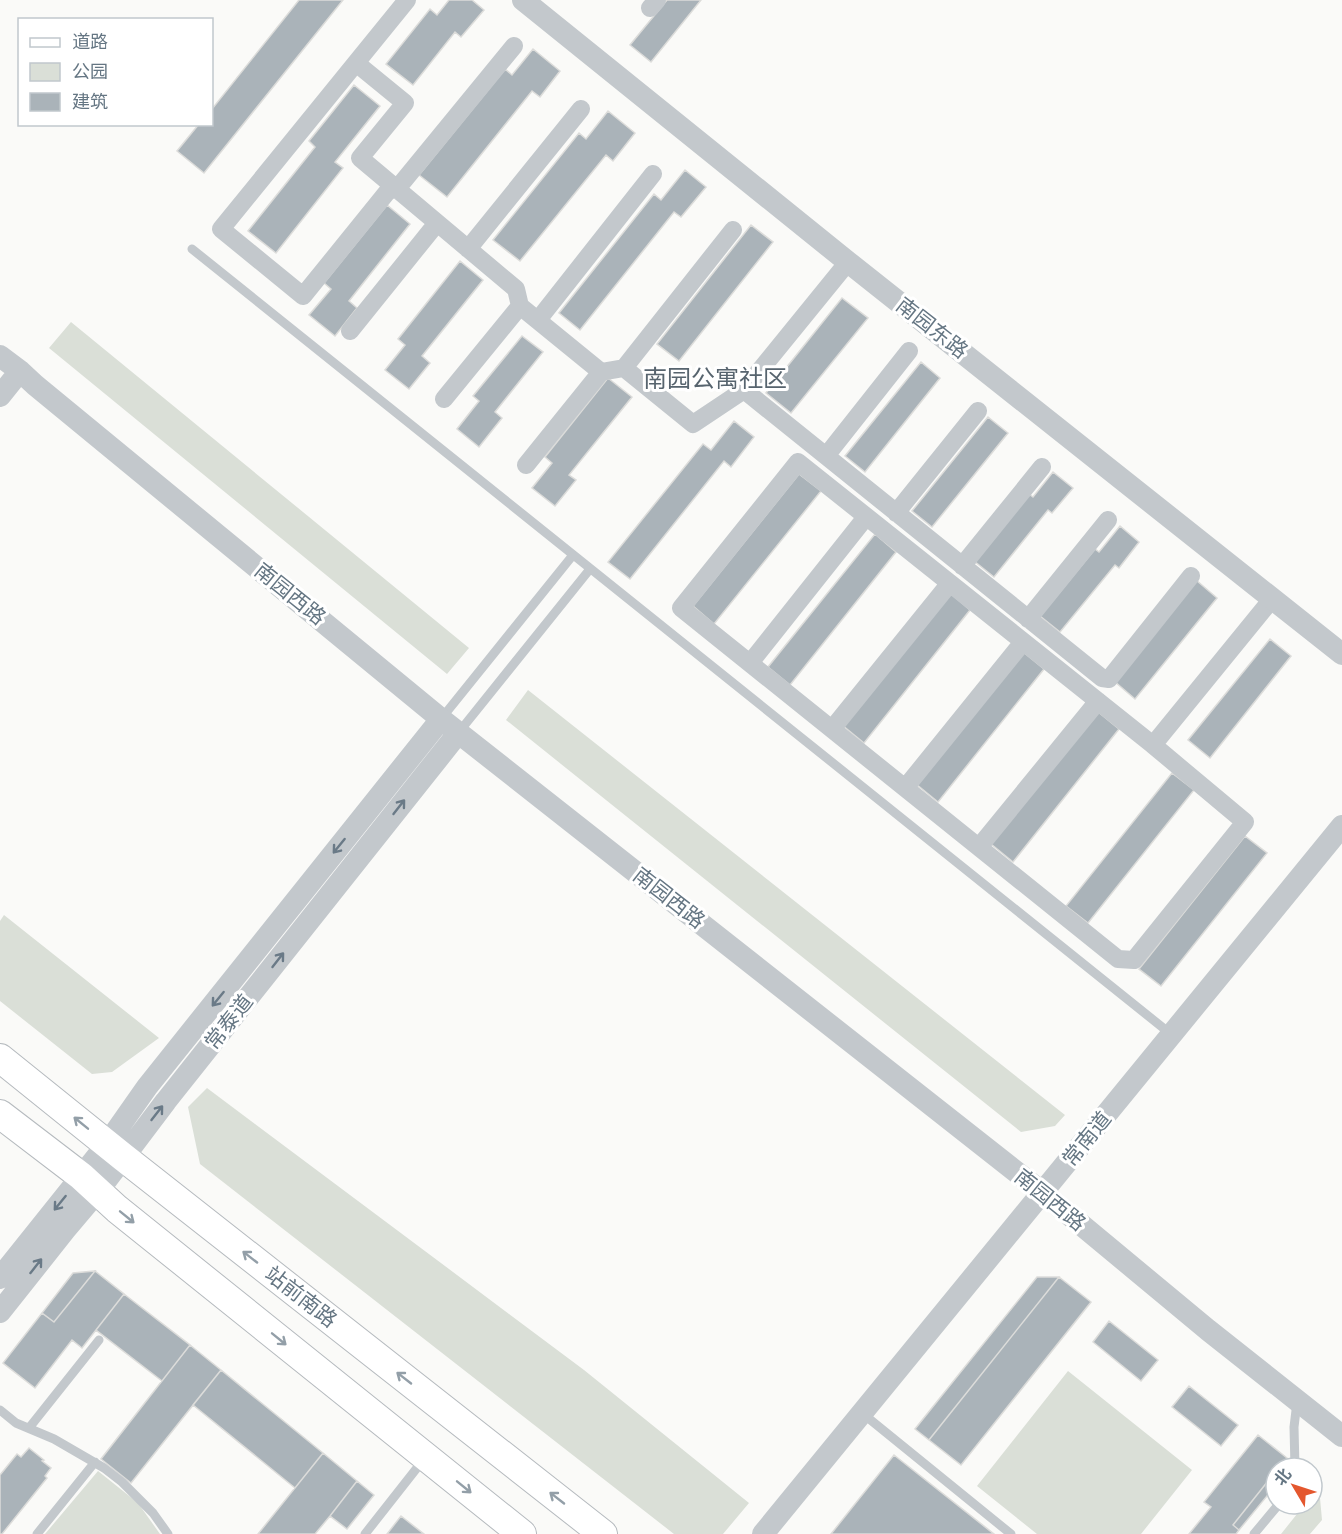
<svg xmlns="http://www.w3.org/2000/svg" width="1342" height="1534" viewBox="0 0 1342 1534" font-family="Jost,'Noto Sans SC',sans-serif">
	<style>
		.green { fill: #dadfd7 }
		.building { fill: #aab3b9; stroke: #dcdcda; stroke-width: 1.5 }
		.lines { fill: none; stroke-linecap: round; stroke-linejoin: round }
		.primary-casing { stroke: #b5babe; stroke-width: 30 }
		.service { stroke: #c3c8cc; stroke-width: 9 }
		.minor { stroke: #c3c8cc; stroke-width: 18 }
		.tertiary { stroke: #c3c8cc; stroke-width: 22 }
		.primary { stroke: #fff; stroke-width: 28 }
		.oneway { stroke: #6a7a87 }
		.oneway2 { stroke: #939fa8 }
		.labels { text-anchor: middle; stroke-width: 6; stroke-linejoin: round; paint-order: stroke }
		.street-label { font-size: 21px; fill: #657683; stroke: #fff }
		.quarter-label { font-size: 24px; fill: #57646e; stroke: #fff }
	</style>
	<rect width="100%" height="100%" fill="#fafaf8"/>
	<path class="green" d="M71,322L469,648L447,674L49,348Z
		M528,690L1065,1115L1055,1126L1021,1132L506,720Z
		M4,915L159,1038L112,1072L92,1074L0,1001V921Z
		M207,1088L584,1370L749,1503L723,1534H674L200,1164L188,1107Z
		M1068,1371L1192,1470L1141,1534H1037L977,1486Z
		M98,1471L138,1503L160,1534H45Z
		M1319,1487L1322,1520L1310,1534H1281L1305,1504H1312V1496Z"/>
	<path class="building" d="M299,0H343L204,173L177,151L199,124H212V109Z
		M449,0H472L484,10L461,37L455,32L413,85L386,64L430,9L437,15Z
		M667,0H701L651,62L630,45Z
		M533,49L560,71L540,97L532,91L447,197L419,175L505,69L512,75Z
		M354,85L380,106L335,162L343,168L276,253L248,231L315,147L309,141Z
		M608,111L635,133L613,161L606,155L520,261L493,240L579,133L586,139Z
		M685,170L706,187L681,217L674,212L580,330L559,313L654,194L661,200Z
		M387,205L410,224L349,301L357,308L335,336L309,315L331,289L324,283Z
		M751,225L773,242L679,361L657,344Z
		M460,261L483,280L422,356L430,363L409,389L385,370L405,345L398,339Z
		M842,298L868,318L791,413L766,393Z
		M522,336L543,352L495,412L502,418L479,447L457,429L479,401L473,396Z
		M921,362L940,378L865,472L845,456Z
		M608,378L632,397L569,475L576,480L555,506L532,488L552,463L545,457Z
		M988,417L1008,433L932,527L912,511Z
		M734,421L754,437L731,467L724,461L630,579L608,562L703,444L711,450Z
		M1053,472L1073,488L1052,513L1048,510L994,577L974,561L1029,494L1033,497Z
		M799,474L821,491L714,624L693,606Z
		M1120,526L1139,542L1119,568L1115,565L1060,632L1040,616L1095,549L1099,552Z
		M875,534L896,552L790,685L768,667Z
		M1196,580L1217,598L1135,699L1114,681Z
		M949,592L970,610L864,743L842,725Z
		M1270,639L1291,656L1210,758L1188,740Z
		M1022,651L1044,669L938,802L916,784Z
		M1097,711L1119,729L1013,862L991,844Z
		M1172,773L1194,790L1088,923L1066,906Z
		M1245,836L1267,853L1161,986L1139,969Z
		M95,1271L124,1294L82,1348L72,1340L35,1388L3,1363L42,1313L54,1322Z
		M95,1271L54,1322L42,1313L73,1273Z
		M1037,1277H1059L929,1440L915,1429Z
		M1059,1277L1091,1302L961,1465L929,1440Z
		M124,1294L190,1345L162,1381L96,1330Z
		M1109,1321L1158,1360L1141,1381L1093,1342Z
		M190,1345L221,1370L131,1483L101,1459Z
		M221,1370L323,1453L295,1488L193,1405Z
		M1189,1386L1238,1425L1221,1446L1172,1407Z
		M1258,1435L1287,1458L1279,1468H1276V1471L1233,1525L1239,1530L1236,1534H1189L1211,1507L1204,1502Z
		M29,1448L44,1460L42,1461L51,1468L45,1476L47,1478L2,1534H0V1475L17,1454L21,1457Z
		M323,1453L357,1481L330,1516L315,1534H258Z
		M894,1455L994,1534H831Z
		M1276,1471V1485L1239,1530L1233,1525Z
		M357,1481L374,1495L347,1529L330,1516Z
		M401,1516L424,1534H387Z"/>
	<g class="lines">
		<defs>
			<path id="primary" d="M0,1058L123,1157L603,1534
				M0,1114L81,1176L117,1209L522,1534"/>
		</defs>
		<use href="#primary" class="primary-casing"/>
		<path class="service" d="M192,249L1172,1035
			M441,719L573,555
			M459,732L590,569
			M0,1410L16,1423L54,1439L104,1468L122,1482L153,1513L168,1534
			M862,1413L1011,1534
			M29,1428L99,1340
			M1295,1468L1294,1427L1297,1402
			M37,1534L95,1462
			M365,1534L424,1459
			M1254,1534L1279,1504"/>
		<path class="minor" d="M650,8L657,0
			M356,63L405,103L360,158L516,289L520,306L444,399
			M392,186L303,296L221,229L407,0
			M396,190L514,46
			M468,249L581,109
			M520,306L601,372L624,368L693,424L744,390L1102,678L1109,679L1191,576
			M538,320L653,174
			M350,331L437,223
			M624,368L733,230
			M744,390L848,262
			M826,456L909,351
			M526,465L601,372
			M896,513L978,411
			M962,566L1042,467
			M1028,619L1108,520
			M750,663L866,517
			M832,729L950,583
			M1153,745L1245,822L1134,960L1118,959L681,608L798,462L1153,745L1272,599
			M905,788L1023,642
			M979,847L1098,701"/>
		<path class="tertiary" d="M523,0L848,262L1342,654
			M0,356L20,371L35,385L441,719L1043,1193L1208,1330L1342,1436
			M0,396L20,371
			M0,1278L107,1144L147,1087L441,719
			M0,1312L65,1230L98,1191L166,1101L459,732
			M763,1534L1342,826"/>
		<use href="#primary" class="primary"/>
	</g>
	<defs><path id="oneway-shaft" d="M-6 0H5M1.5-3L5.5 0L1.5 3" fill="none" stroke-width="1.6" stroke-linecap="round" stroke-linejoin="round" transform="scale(1.5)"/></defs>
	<g class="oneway">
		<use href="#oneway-shaft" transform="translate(399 807) rotate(-52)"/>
		<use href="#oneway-shaft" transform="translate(339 846) rotate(129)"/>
		<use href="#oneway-shaft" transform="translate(278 960) rotate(-52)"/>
		<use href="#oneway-shaft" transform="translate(218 999) rotate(129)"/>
		<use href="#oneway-shaft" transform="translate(157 1113) rotate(-52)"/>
		<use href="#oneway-shaft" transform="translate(60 1203) rotate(129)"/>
		<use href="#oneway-shaft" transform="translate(36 1266) rotate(-52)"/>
	</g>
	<g class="oneway2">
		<use href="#oneway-shaft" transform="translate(81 1123) rotate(-141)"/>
		<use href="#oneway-shaft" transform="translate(127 1217) rotate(39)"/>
		<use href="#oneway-shaft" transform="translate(250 1257) rotate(-142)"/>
		<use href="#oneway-shaft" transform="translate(279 1339) rotate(39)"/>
		<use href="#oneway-shaft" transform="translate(404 1378) rotate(-142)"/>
		<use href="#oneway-shaft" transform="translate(464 1487) rotate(39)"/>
		<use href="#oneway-shaft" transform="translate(557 1498) rotate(-142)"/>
	</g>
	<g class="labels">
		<g class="street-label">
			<text transform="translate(932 328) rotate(38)" y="7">南园东路</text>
			<text transform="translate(290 594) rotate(39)" y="7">南园西路</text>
			<text transform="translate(669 898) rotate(38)" y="7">南园西路</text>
			<text transform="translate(229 1022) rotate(-52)" y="7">常泰道</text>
			<text transform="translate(1087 1139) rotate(-51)" y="7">常南道</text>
			<text transform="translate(1050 1200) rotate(39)" y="7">南园西路</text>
			<text transform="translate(301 1297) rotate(38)" y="7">站前南路</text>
		</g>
		<g class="quarter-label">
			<text x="715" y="387">南园公寓社区</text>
		</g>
	</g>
	<rect x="18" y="18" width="195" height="108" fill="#ffffff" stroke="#c1c8cd" stroke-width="1.5"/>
	<rect x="30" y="38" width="30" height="9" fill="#ffffff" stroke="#c1c8cd" stroke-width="1.5"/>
	<text x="72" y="48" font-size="18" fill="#657683">道路</text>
	<rect x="30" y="63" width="30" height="18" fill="#dadfd7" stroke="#c1c8cd" stroke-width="1.5"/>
	<text x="72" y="78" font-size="18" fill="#657683">公园</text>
	<rect x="30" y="93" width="30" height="18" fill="#aab3b9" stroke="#c1c8cd" stroke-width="1.5"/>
	<text x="72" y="108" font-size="18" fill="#657683">建筑</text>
	<g transform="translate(1294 1486) rotate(309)"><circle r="28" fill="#ffffff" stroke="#c1c8cd" stroke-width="1.5"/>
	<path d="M0-4.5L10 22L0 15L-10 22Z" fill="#e4572e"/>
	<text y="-9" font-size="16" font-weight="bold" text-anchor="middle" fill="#657683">北</text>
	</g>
</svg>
